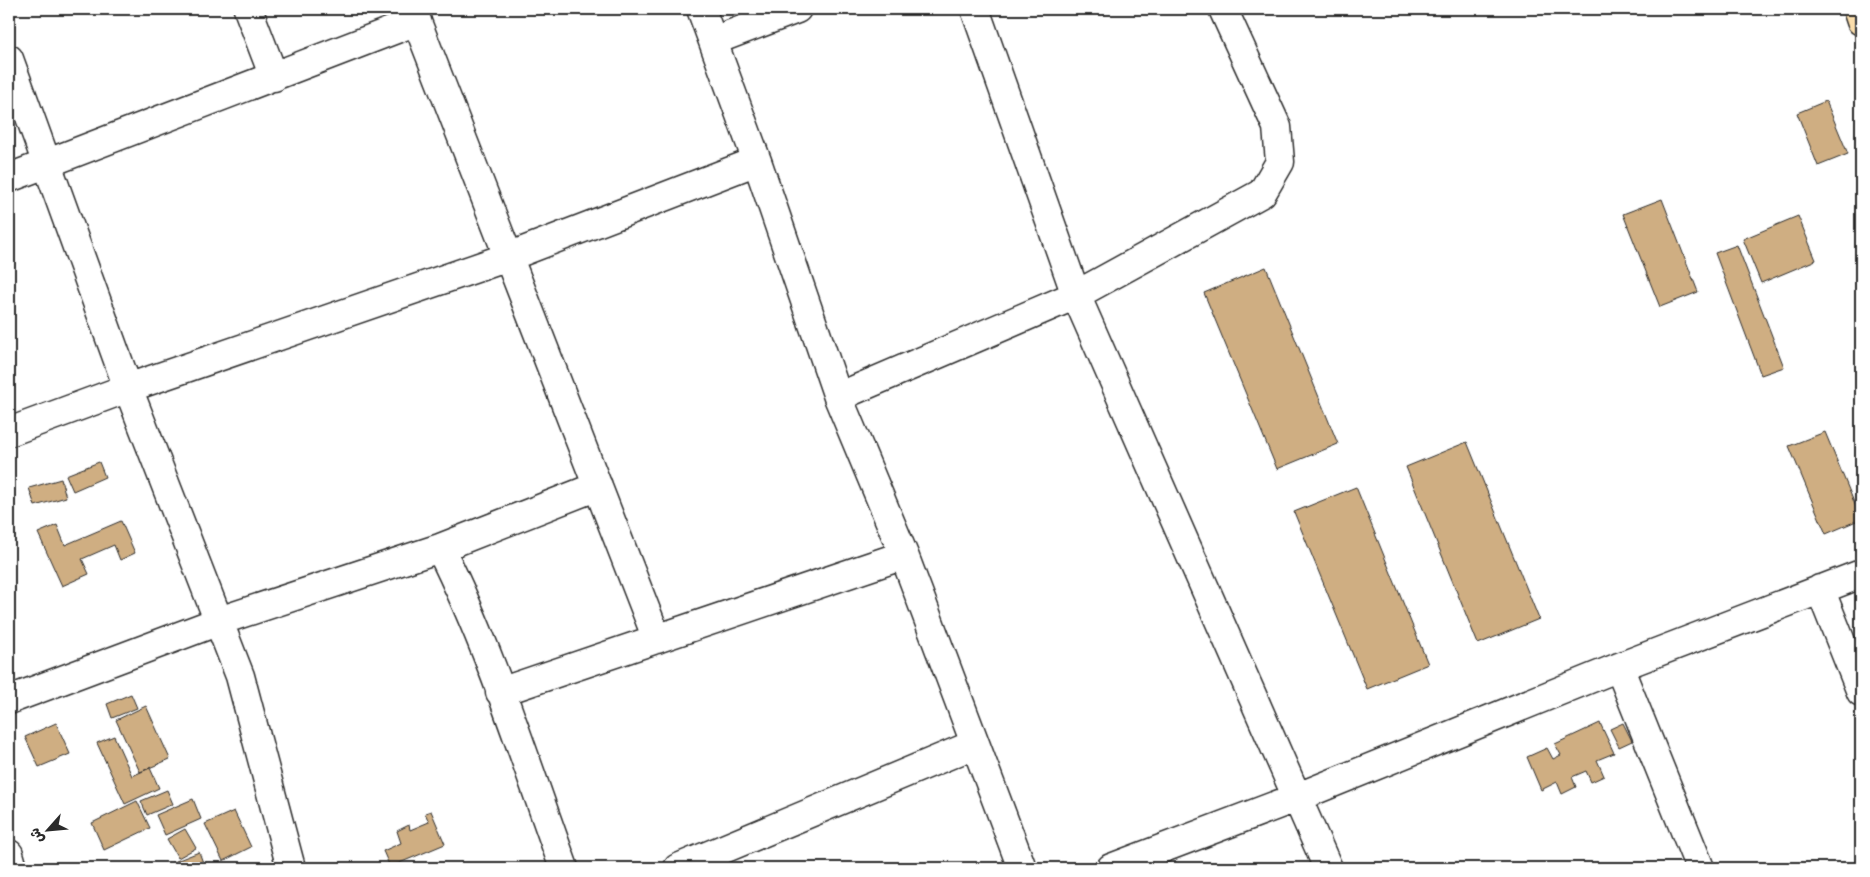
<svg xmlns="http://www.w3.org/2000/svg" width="1870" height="877" viewBox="0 0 1870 877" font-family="'Architects Daughter','Playpen Sans Arabic',sans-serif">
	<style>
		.building { fill: #cfae82; stroke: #2b2b2b }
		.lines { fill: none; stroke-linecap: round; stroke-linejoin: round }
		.minor-casing { stroke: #2b2b2b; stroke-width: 31 }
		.highway-casing { stroke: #2b2b2b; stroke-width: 31 }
		.minor { stroke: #fff; stroke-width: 28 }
		.highway { stroke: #faddab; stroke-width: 28 }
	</style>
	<rect width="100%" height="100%" fill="#fff"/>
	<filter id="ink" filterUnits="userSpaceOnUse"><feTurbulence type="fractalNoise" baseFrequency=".02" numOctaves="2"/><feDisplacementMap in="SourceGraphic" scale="10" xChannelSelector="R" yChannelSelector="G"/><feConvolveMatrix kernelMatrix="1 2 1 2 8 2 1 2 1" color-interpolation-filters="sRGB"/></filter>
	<g filter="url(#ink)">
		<path class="building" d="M1826,101L1848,154L1818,166L1797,113Z
			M1662,199L1698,292L1660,307L1623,214Z
			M1798,216L1816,260L1761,283L1743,239Z
			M1737,245L1784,367L1761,375L1715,253Z
			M1266,267L1338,444L1277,469L1204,293Z
			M1825,432L1861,519L1826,534L1789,446Z
			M1467,442L1539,619L1478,644L1406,467Z
			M99,462L105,477L73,491L66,475Z
			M61,479L66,497L35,506L29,488Z
			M1356,487L1428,664L1367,689L1294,512Z
			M121,521L135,553L120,560L114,545L82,559L89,574L62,586L38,533L57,525L65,545Z
			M131,694L137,708L112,718L107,704Z
			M146,706L170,759L140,772L116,720Z
			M56,723L70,754L39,767L25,737Z
			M1600,723L1614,753L1597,760L1604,776L1591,782L1586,771L1572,777L1576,787L1562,794L1557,782L1541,790L1527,757L1547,748L1553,759L1561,755L1555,744Z
			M1623,723L1632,741L1619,747L1610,729Z
			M114,736L132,776L150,768L159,788L125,804L97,743Z
			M167,790L173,804L147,815L141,801Z
			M193,799L201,819L165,835L156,815Z
			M137,801L150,828L104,850L92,823Z
			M234,811L251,847L223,861L205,824Z
			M431,811L445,844L390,867L383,851L401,843L397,831L409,825L410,830L429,822L425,813Z
			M185,829L196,848L178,858L167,839Z
			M199,852L205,868H173L171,863Z"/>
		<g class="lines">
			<defs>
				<path id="minor" d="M248,9L274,77
					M412,9L657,639
					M701,9L757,161L838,397L904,555L1022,868
					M975,9L1076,295L1328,868
					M713,41L797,9
					M9,59L128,388L240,676L291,868
					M9,178L417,21
					M838,397L1076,295L1262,193L1280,162L1277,127L1223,9
					M9,432L128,388L508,257L757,161
					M440,548C491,650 525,761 564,868
					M1820,589L1861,692
					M1619,667L1700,868
					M500,692L904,555
					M9,700L219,621L440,548L598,486
					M9,854L13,868
					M678,868L975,744
					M1111,868L1298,797L1619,667L1861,574"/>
				<path id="highway" d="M1857,9L1861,21"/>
			</defs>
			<use href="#minor" class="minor-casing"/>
			<use href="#highway" class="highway-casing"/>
			<use href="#minor" class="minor"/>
			<use href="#highway" class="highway"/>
		</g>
	</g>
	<rect width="1870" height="877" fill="none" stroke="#fff" stroke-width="30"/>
	<rect x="15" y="15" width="1840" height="847" fill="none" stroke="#2b2b2b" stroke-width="2" filter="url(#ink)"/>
	<g transform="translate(48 830) rotate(243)" stroke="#ffffff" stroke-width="4" paint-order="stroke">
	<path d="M0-4L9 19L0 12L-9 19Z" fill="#2b2b2b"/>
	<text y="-8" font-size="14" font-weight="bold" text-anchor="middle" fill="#2b2b2b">ش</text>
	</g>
</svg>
